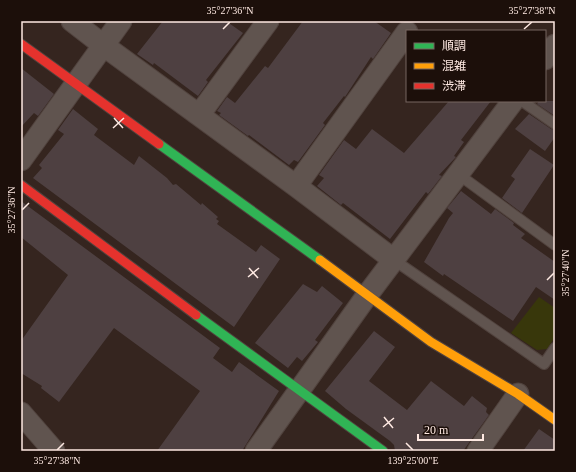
<svg xmlns="http://www.w3.org/2000/svg" width="576" height="472" viewBox="0 0 576 472" font-family="'Times New Roman','Noto Sans JP',serif">
	<style>
		.green { fill: #38370b }
		.building { fill: #4e4041 }
		.lines { fill: none; stroke-linecap: round; stroke-linejoin: round }
		.lane-casing { stroke: #51433e; stroke-width: 12 }
		.street-casing { stroke: #51433e; stroke-width: 23 }
		.fast-casing { stroke: #51433e; stroke-width: 11 }
		.slow-casing { stroke: #51433e; stroke-width: 11 }
		.jam-casing { stroke: #51433e; stroke-width: 11 }
		.lane { stroke: #60544f; stroke-width: 10 }
		.street { stroke: #60544f; stroke-width: 21 }
		.fast { stroke: #30b455; stroke-width: 9 }
		.slow { stroke: #ff9f0a; stroke-width: 9 }
		.jam { stroke: #e5322d; stroke-width: 9 }
		.ticks { fill: none; stroke: #fee9e2; stroke-width: 1.5 }
		.neatline { fill: none; stroke: #fee9e2; stroke-width: 1.5 }
		.ticks-label { font-size: 10px; text-anchor: middle; fill: #fee9e2 }
	</style>
	<rect width="100%" height="100%" fill="#35251f"/>
	<path class="green" d="M539,297L555,308V337L547,349L537,350L511,333Z"/>
	<path class="building" d="M163,21H226L243,33L206,80L208,82L198,96L154,63L153,65L137,54Z
		M303,21H374L391,33L373,59L371,57L345,97L344,96L323,123L325,125L298,162L294,160L289,165L249,135L248,136L219,115L221,113L217,111L227,97L235,103L265,66L268,68Z
		M21,68L54,94L38,116L34,113L21,127Z
		M449,101H491L461,140L464,142L454,156L456,157L439,175L442,176L428,194L426,192L390,239L343,203L341,205L317,186L324,178L319,175L344,140L356,149L372,129L404,153Z
		M539,101H555V116L537,104Z
		M73,109L98,129L94,135L134,165L139,156L167,178L173,185L176,184L201,205L202,203L218,217L216,219L219,221L217,224L256,252L261,245L280,259L234,327L33,178L42,168L39,165L64,134L58,130Z
		M529,114L551,129L555,130V137L545,151L515,129Z
		M530,149L554,165L522,213L502,198L515,179L511,176Z
		M461,191L491,214L495,209L514,223L513,225L525,234L521,238L555,262V300L536,287L513,321L444,274L443,276L424,262L449,218L453,213L447,208Z
		M21,201L220,348L213,358L232,372L239,362L279,391L242,451H157L200,391L114,328L59,402L41,388L42,386L21,373V341L68,275L21,237Z
		M303,284L317,292L322,286L343,303L315,340L318,342L302,361L297,357L288,368L255,343Z
		M374,331L395,347L369,381L407,410L431,381L464,406L472,396L487,408L486,412L489,415L463,451H395L394,445L390,441L346,409L325,391Z
		M539,429L555,440V451H523Z"/>
	<g class="lines">
		<defs>
			<path id="lane" d="M522,101L555,124
				M458,174L555,245
				M394,260L544,364L555,348"/>
			<path id="street" d="M72,21L103,45L296,186L394,260
				M545,59L555,45
				M199,115L268,21
				M21,160L121,21
				M296,186L407,32
				M21,413L54,451
				M256,451L368,294L513,101
				M478,451L518,394"/>
			<path id="fast" d="M159,144L320,260
				M196,315L383,451"/>
			<path id="slow" d="M320,260L431,342L518,394L555,420"/>
			<path id="jam" d="M21,44L159,144
				M21,185L196,315"/>
		</defs>
		<use href="#lane" class="lane-casing"/>
		<use href="#street" class="street-casing"/>
		<use href="#fast" class="fast-casing"/>
		<use href="#slow" class="slow-casing"/>
		<use href="#jam" class="jam-casing"/>
		<use href="#lane" class="lane"/>
		<use href="#street" class="street"/>
		<use href="#fast" class="fast"/>
		<use href="#slow" class="slow"/>
		<use href="#jam" class="jam"/>
	</g>
	<path class="ticks" d="M223,29L230,22M524,29L532,22M114,118L123,128M113,128L124,118M22,210L29,203M249,268L258,278M248,277L259,268M547,280L554,273M384,417L393,428M383,427L394,418M406,443L413,450M57,450L64,443"/>
	<rect width="576" height="472" fill="none" stroke="#1c0f0a" stroke-width="44"/>
	<rect x="406" y="30" width="140" height="72" fill="#1c0f0a" stroke="#766660"/>
	<rect x="414" y="43" width="20" height="6" fill="#30b455" stroke="#766660"/>
	<text x="442" y="50" font-size="12" fill="#fee9e2">順調</text>
	<rect x="414" y="63" width="20" height="6" fill="#ff9f0a" stroke="#766660"/>
	<text x="442" y="70" font-size="12" fill="#fee9e2">混雑</text>
	<rect x="414" y="83" width="20" height="6" fill="#e5322d" stroke="#766660"/>
	<text x="442" y="90" font-size="12" fill="#fee9e2">渋滞</text>
	<path d="M418 434v6h65v-6" fill="none" stroke="#fee9e2" stroke-width="2"/>
	<text x="424" y="434" font-size="12" fill="#fee9e2" stroke="#1c0f0a" stroke-width="3" paint-order="stroke">20 m</text>
	<rect x="22" y="22" width="532" height="428" class="neatline"/>
	<g class="ticks-label">
		<text x="230" y="14">35°27'36"N</text>
		<text x="532" y="14">35°27'38"N</text>
		<text transform="translate(11 210) rotate(-90)" y="4">35°27'36"N</text>
		<text transform="translate(565 273) rotate(-90)" y="4">35°27'40"N</text>
		<text x="57" y="464">35°27'38"N</text>
		<text x="413" y="464">139°25'00"E</text>
	</g>
</svg>
